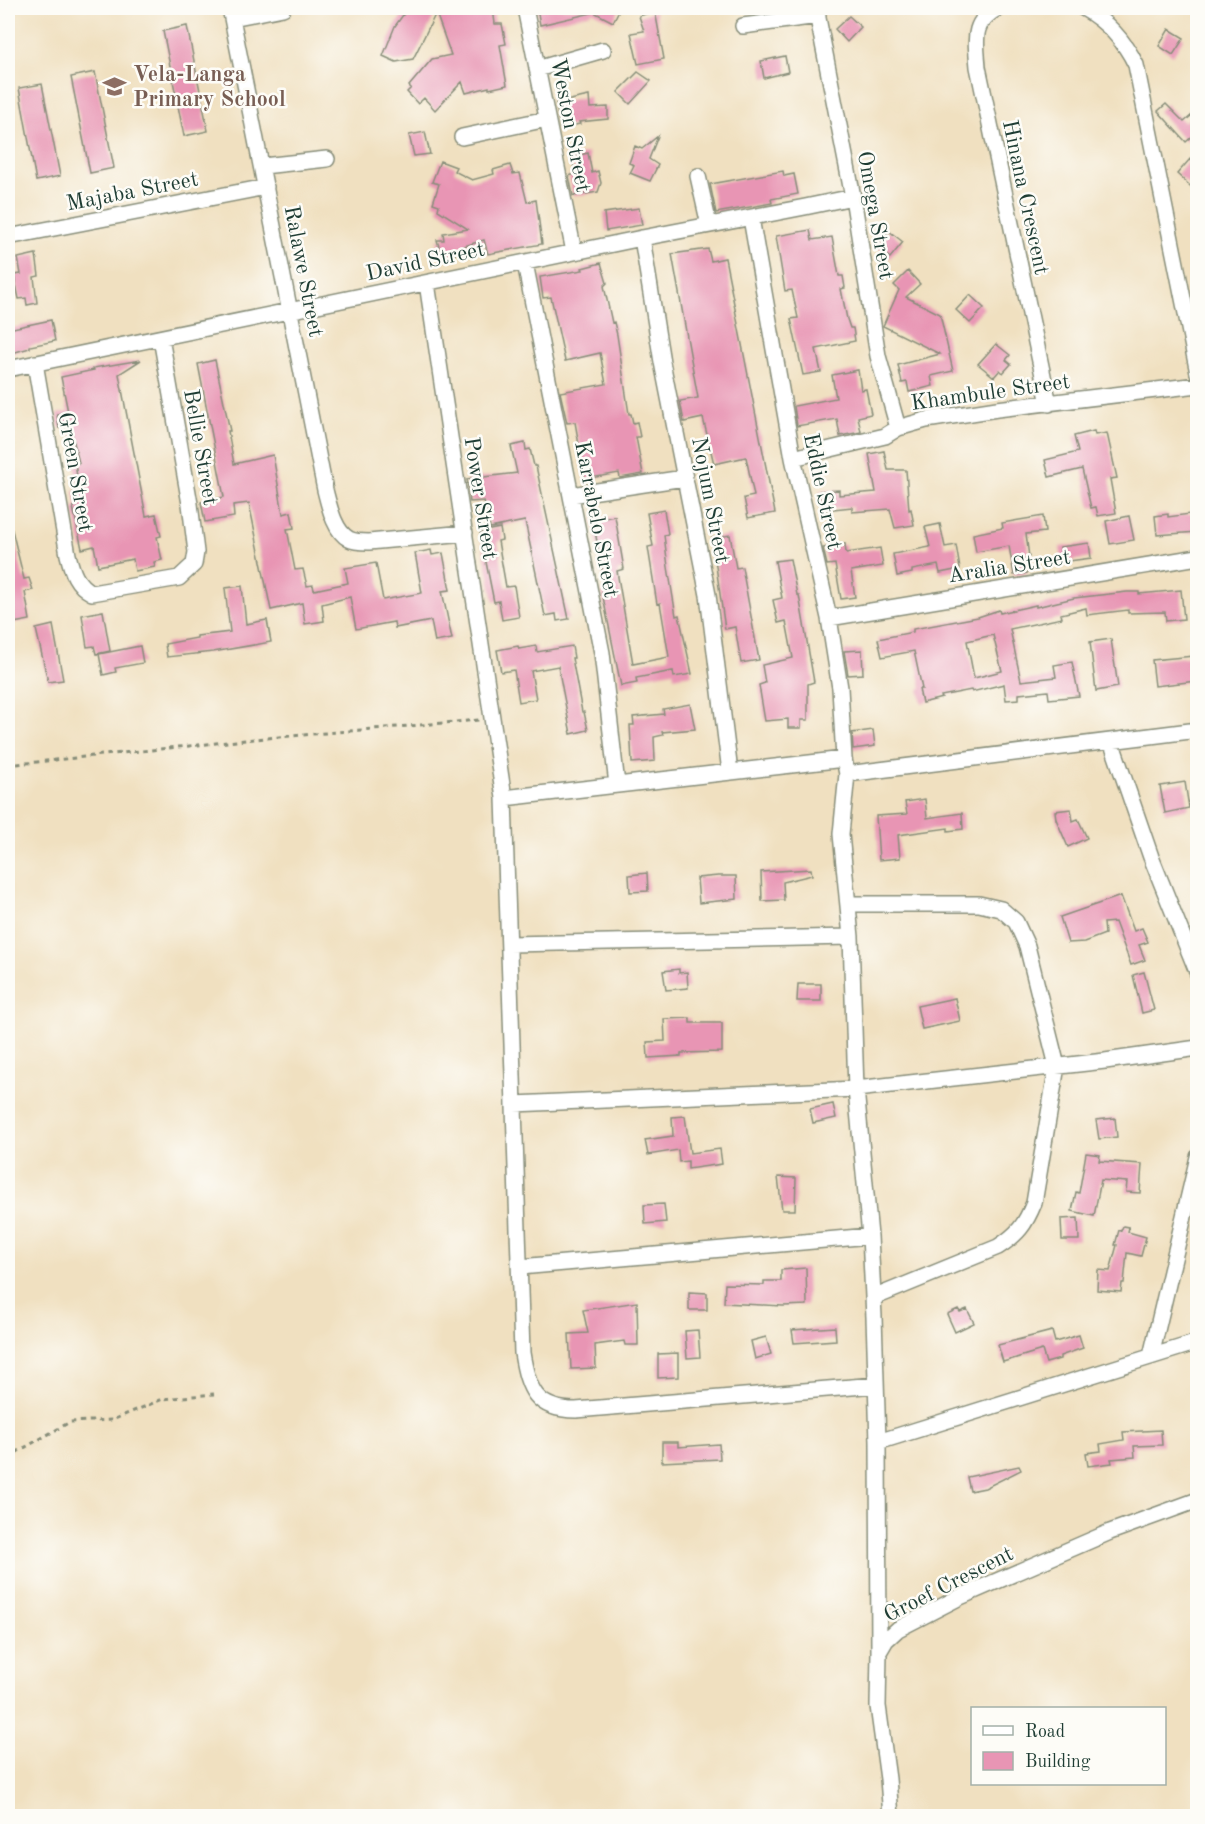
<svg xmlns="http://www.w3.org/2000/svg" width="1205" height="1824" viewBox="0 0 1205 1824" font-family="'Old Standard TT',serif">
	<style>
		.building { fill: #e895b4; fill-rule: evenodd }
		.lines { fill: none; stroke-linecap: round; stroke-linejoin: round }
		.street-casing { stroke: #888e7a; stroke-width: 18 }
		.path { stroke: #888e7a; stroke-width: 3; stroke-dasharray: 4.5 4.5; stroke-linecap: butt }
		.street { stroke: #fff; stroke-width: 15 }
		.labels { text-anchor: middle; stroke-width: 5; stroke-linejoin: round; paint-order: stroke }
		.education-label { font-size: 22px; font-weight: bold; fill: #785e54; stroke: #fdfcf7; text-anchor: start }
		.street-label { font-size: 22px; fill: #1f3d34; stroke: #fdfcf7 }
	</style>
	<rect width="100%" height="100%" fill="#fdfcf7"/>
	<filter id="ink" filterUnits="userSpaceOnUse"><feTurbulence type="fractalNoise" baseFrequency=".0167" numOctaves="2"/><feDisplacementMap in="SourceGraphic" scale="12" xChannelSelector="R" yChannelSelector="G"/><feConvolveMatrix kernelMatrix="1 2 1 2 8 2 1 2 1" color-interpolation-filters="sRGB"/></filter>
	<filter id="wash" filterUnits="userSpaceOnUse"><feTurbulence type="fractalNoise" baseFrequency=".008" numOctaves="4" result="noise"/><feDisplacementMap in="SourceGraphic" scale="24" xChannelSelector="R" yChannelSelector="G"/><feGaussianBlur stdDeviation="1.35" result="paint"/><feColorMatrix in="noise" values="0 0 0 0 0 0 0 0 0 0 0 0 0 0 0 0 0 1.4 0 .05"/><feComposite in="paint" operator="in"/></filter>
	<g filter="url(#wash)">
		<rect width="100%" height="100%" fill="#f0e0c0"/>
		<g id="blocks">
			<path class="building" d="M408,8H493L495,24H502L506,44L500,45L507,85L489,89V87L466,93L462,82L435,110L424,98L418,104L407,92L411,88L409,86L432,59L451,55L436,13L413,59L396,62L383,56L395,26Z
				M537,8H620L613,22L592,11V13L540,25Z
				M655,11L664,59L638,64L631,33L644,31L639,16Z
				M849,16L861,27L847,42L835,29Z
				M187,26L208,131L184,136L163,31Z
				M1169,29L1184,38L1173,55L1159,46Z
				M785,56L788,72L764,78L761,61Z
				M95,72L114,168L90,173L71,77Z
				M638,72L651,81L630,104L618,92Z
				M42,84L60,176L36,181L19,88Z
				M589,96L590,108L608,107V119L579,122L580,124L560,128L556,103Z
				M1166,104L1184,122L1192,115L1197,122V132L1186,142L1158,111Z
				M425,132L430,154L414,156L409,135Z
				M658,136L649,159L658,165L650,181L630,173L634,165L629,163L635,146L642,149Z
				M588,153L592,173L598,171L601,183L598,192L573,196L569,176L575,174L572,157Z
				M1190,159L1197,166V192L1177,174Z
				M440,161L456,167L454,171L472,180L494,174L493,170L510,165L513,174L520,173L527,202L536,200L542,244L488,254L484,240L458,248L459,253L442,257L437,240H444L443,233L468,229L438,210L439,205L433,203L439,184L432,182Z
				M783,171L784,176L794,174L798,194L771,199L772,203L716,213L710,184Z
				M639,208L642,225L606,231L604,213Z
				M810,230L812,240L832,237L839,276H843L845,288L841,289L847,319L850,328H853L855,341L816,349L821,372L803,375L791,319L798,318L792,290L785,291L776,236Z
				M889,231L903,242L890,258L876,246Z
				M708,249L711,261L725,258L775,513L748,518L744,498L754,496L746,457L714,464L703,418L684,422L680,401L698,398L672,254Z
				M36,254L39,276L34,277L37,303L27,305L26,298L19,299L14,275L21,274L18,258Z
				M601,263L607,283L604,286L612,323L614,322L617,335L629,414H631L633,423L637,422L640,437H636L643,474L620,478L619,473L585,479L575,422L567,423L560,392L606,384L600,353L565,361L551,297L543,298L540,277L583,270L582,268Z
				M908,271L920,284L906,297L940,314L953,371L931,376L933,386L909,392L907,382L902,383L898,365L940,354L883,326L899,290L894,285Z
				M970,295L984,308L970,323L956,310Z
				M51,320L55,341L30,346V348L8,354V329Z
				M996,344L1010,355L1006,360L1011,364L1003,373L1000,370L994,377L978,364Z
				M141,360L119,374L146,516L156,514L161,536L157,537L162,560L154,562L155,567L135,571L133,559L98,566L94,546L82,549L73,507L77,506L74,491L79,490L75,463H79L70,426L59,428L57,414L68,412L61,377L94,370L93,368Z
				M215,360L230,431H228L234,464L273,455L283,514L291,512L294,528L287,529L295,570L303,569L307,586L313,585L314,590L348,583L345,568L376,563L383,600L422,593L415,553L431,550L432,555L443,553L450,590L442,591L452,639L435,642L431,621L395,628L394,622L356,629L350,597L322,604L324,621L305,624L302,603L271,610L249,503L233,505L234,517L205,522L201,502L224,497L198,364Z
				M858,370L861,390L866,389L871,414L858,417L861,432L840,436L837,419L797,426L794,406L836,398L832,375Z
				M1094,431L1095,435L1107,433L1117,478L1110,479L1116,513L1098,516L1096,507L1091,508L1082,469L1049,477L1045,460L1078,452L1074,436Z
				M525,443L526,450L530,449L534,466H536L569,619L557,621L556,614L545,616L525,521L490,528L484,501L470,502L467,479L517,473L511,446Z
				M884,451L888,470H906L909,510L911,509L914,525L895,528L890,509L852,512V507L824,510L820,491L839,490V495L876,492L869,454Z
				M664,510L668,534L664,535L668,567L676,616L679,615L692,674L674,677L673,671L636,678L637,683L621,686L602,592L606,591L593,520L615,516L624,569L617,571L633,664L669,657L660,603L657,604L648,547L653,546L647,513Z
				M1197,513V532L1157,535L1155,516L1168,514V517Z
				M1043,516L1045,532L1026,534L1029,557L1025,558L1027,573L1014,575L1009,546L976,552L973,534L1003,528L1002,523Z
				M1129,516L1134,540L1110,544L1106,521Z
				M940,524L945,547L956,545L960,569L940,573L938,565L912,570V573L897,576L893,554L930,547L925,527Z
				M500,528L502,540L498,541L506,587L514,586L519,617L502,620L499,601L494,602L480,532Z
				M12,530L24,579L29,578L33,590L25,592L30,620L8,624V531Z
				M730,535L736,568L742,567L759,660L741,663L735,627L725,629L712,538Z
				M1089,543L1091,558L1062,562L1060,547Z
				M845,544L846,553L880,548L883,566L851,571L855,597L841,599L835,564L827,565L823,548Z
				M790,559L797,595H799L814,682L808,684V720H801V728H788V719L765,721L759,685L765,683L762,665L793,658L786,621L778,623L773,600L782,598L775,561Z
				M242,586L246,624L267,620L271,642L213,652L167,657L165,644L197,638V636L230,632L225,588Z
				M1181,590L1184,619L1166,621L1165,612L1128,613V610L1087,615L1086,608L1061,614L1062,618L1010,629L1021,681L1056,677L1054,665L1072,662L1079,696L1049,699L1048,691L1019,694V699L1006,700L1004,684L972,692L971,690L941,696L942,698L922,703L919,689H922L914,651L882,657L878,639L913,632V629L978,617L999,610L1000,613L1036,605V607L1074,598L1127,592H1139V594ZM993,635L1002,671L974,678L967,641Z
				M103,611L110,651L96,654L94,646L87,647L82,615Z
				M53,625L63,680L48,682L36,629Z
				M1111,639L1118,687L1096,691L1090,642Z
				M140,646L143,663L115,668L116,672L103,675L99,654Z
				M518,646L519,649L536,646L537,652L572,646L574,658H572L582,712H584L588,730L571,734L558,666L531,671L536,699L519,702L514,670L501,672L497,650Z
				M862,650L863,674L848,675L844,651Z
				M1194,656L1196,681L1155,686L1152,660Z
				M690,704L695,729L662,732L663,735L654,737L655,761L632,763L630,725H634L633,717L664,714L663,709Z
				M873,730L875,746L853,749L852,733Z
				M1185,782L1189,808L1165,813L1160,786Z
				M925,799L927,818L962,813L963,829L948,831V828L898,835L900,858L879,860L876,816L907,814L905,802Z
				M1071,809L1073,821L1078,819L1087,838L1068,847L1056,819L1055,811Z
				M811,869L812,875L783,882L784,900L762,901L761,872Z
				M647,873L648,891L630,892L629,875Z
				M718,876H736L737,899L699,903L697,878Z
				M1121,896L1134,931L1142,928L1148,942L1139,945L1145,960L1131,965L1115,922L1104,923L1105,934L1084,942L1068,943L1060,917Z
				M679,969V973L687,972L688,988L666,990L663,971Z
				M1144,972L1154,1010L1142,1013L1133,975Z
				M798,984H821V1001H797Z
				M955,998L960,1021L922,1029L917,1006Z
				M690,1018V1023H722V1052L681,1053V1056L648,1058L647,1042L665,1041L664,1019Z
				M833,1104L836,1118L813,1123L810,1109Z
				M685,1116L690,1153L720,1149L722,1164L688,1169V1161L679,1162L678,1150L648,1155L645,1140L673,1136L672,1117Z
				M1115,1118L1117,1137L1099,1139L1096,1120Z
				M1086,1153L1100,1155L1099,1161L1142,1164L1140,1193L1126,1192L1127,1182L1101,1180L1094,1216L1072,1211L1076,1192L1079,1193Z
				M778,1177L796,1178L795,1210H782Z
				M664,1204L666,1222L645,1224L644,1205Z
				M1078,1218L1079,1240H1062L1061,1219Z
				M1123,1226L1129,1227L1128,1232L1146,1237L1141,1256L1127,1253L1124,1283H1122L1121,1292L1097,1290L1098,1270L1110,1271L1117,1245H1115L1119,1230L1121,1231Z
				M806,1268L807,1305L783,1306L724,1303L725,1284L764,1285V1281H781V1270Z
				M689,1292L707,1293V1310H689Z
				M637,1302L638,1345H625L624,1341L595,1345L596,1368L571,1369L569,1334L588,1333L583,1310Z
				M958,1309L960,1312L967,1309L974,1323L955,1332L947,1314Z
				M835,1327L836,1340L794,1343L792,1330Z
				M698,1330L700,1357L687,1358L685,1331Z
				M1052,1331L1055,1342L1079,1335L1083,1348L1060,1356V1359L1046,1363L1042,1350L1003,1362L998,1345Z
				M766,1337L771,1354L755,1359L751,1341Z
				M678,1353V1377L658,1378V1354Z
				M1161,1430L1162,1445L1134,1446L1135,1457L1111,1459L1112,1463L1088,1466L1086,1453L1101,1451L1100,1444L1124,1440L1123,1432Z
				M662,1442H678V1447L719,1444L720,1459L662,1462Z
				M1019,1466L1021,1470L985,1488L970,1491L967,1477Z"/>
		</g>
	</g>
	<g filter="url(#ink)">
		<use href="#blocks" fill-opacity="0" stroke="#888e7a" stroke-width="1.5"/>
		<g class="lines">
			<defs>
				<path id="street" d="M230,8L325,490C329,505 334,531 349,539C354,542 362,542 369,542L465,533
					M525,8L574,252
					M816,8L853,197L878,356L898,428
					M998,8C971,22 976,40 978,67L1049,404
					M1083,8C1108,22 1124,40 1136,65L1198,373
					M232,18L283,8
					M743,26L818,16
					M537,69L603,50
					M462,137L547,119
					M263,166L327,159
					M698,176L709,225
					M751,218L793,458L829,618L840,688L844,759L847,774L841,834L851,937L856,1089L870,1236L874,1317L878,1442L879,1652
					M8,237L266,187
					M642,238L662,362L708,595L730,772
					M525,263L602,653L617,785
					M427,283L504,798L844,759
					M35,363L68,555C72,571 76,585 92,593L179,578L194,564L196,552L190,504L161,338
					M8,369L642,238L805,207L853,197
					M793,458L885,436L898,428L926,420L997,409L1198,385
					M571,495L684,478
					M829,618L1198,557
					M1111,741L1151,857L1198,974
					M847,774L1198,730
					M504,798L522,1353C528,1390 536,1410 576,1410L876,1385
					M848,904H979L1001,909L1016,922L1027,946L1057,1066L1034,1203C1025,1225 1018,1234 998,1247L873,1298
					M509,944L851,937
					M514,1104L856,1089L1105,1061L1198,1048
					M520,1267L870,1236
					M1151,1356L1198,1157
					M878,1442L1198,1342
					M891,1816L888,1779L878,1706L879,1652L886,1640L898,1629L960,1597L1110,1532L1198,1500"/>
			</defs>
			<use href="#street" class="street-casing"/>
			<path class="path" d="M8,765L255,739L479,720
				M8,1457L70,1422L112,1420L163,1399L214,1394"/>
			<use href="#street" class="street"/>
		</g>
	</g>
	<defs>
		<symbol id="school-bare" viewBox="-9 -9 18 18"><path d="M0-5L7-2L0 1L-7-2ZM-4 1L0 2.5L4 1V4Q0 6-4 4Z" fill="#8d6e63" stroke="#fdfcf7" stroke-width="2.5" paint-order="stroke"/></symbol>
	</defs>
	<g fill-rule="evenodd">
		<use href="#school-bare" x="98" y="70" width="33" height="33"/>
	</g>
	<g class="labels">
		<g class="education-label">
			<text x="133" y="81">Vela-Langa<tspan x="133" dy="25">Primary School</tspan></text>
		</g>
		<g class="street-label">
			<text transform="translate(572 125) rotate(79)" y="8">Weston Street</text>
			<text transform="translate(132 190) rotate(-11)" y="8">Majaba Street</text>
			<text transform="translate(1027 197) rotate(78)" y="8">Hinana Crescent</text>
			<text transform="translate(877 215) rotate(80)" y="8">Omega Street</text>
			<text transform="translate(425 260) rotate(-12)" y="8">David Street</text>
			<text transform="translate(305 271) rotate(79)" y="8">Ralawe Street</text>
			<text transform="translate(990 391) rotate(-8)" y="8">Khambule Street</text>
			<text transform="translate(202 447) rotate(80)" y="8">Bellie Street</text>
			<text transform="translate(77 472) rotate(80)" y="8">Green Street</text>
			<text transform="translate(824 491) rotate(78)" y="8">Eddie Street</text>
			<text transform="translate(482 498) rotate(81)" y="8">Power Street</text>
			<text transform="translate(712 500) rotate(79)" y="8">Nojum Street</text>
			<text transform="translate(598 519) rotate(79)" y="8">Karrabelo Street</text>
			<text transform="translate(1009 565) rotate(-9)" y="8">Aralia Street</text>
			<text transform="translate(948 1583) rotate(-27)" y="8">Groef Crescent</text>
		</g>
	</g>
	<rect width="1205" height="1824" fill="none" stroke="#fdfcf7" stroke-width="30"/>
	<rect x="971" y="1707" width="195" height="78" fill="#fdfcf7" stroke="#a4b0a9" stroke-width="1.5"/>
	<rect x="983" y="1726" width="30" height="9" fill="#ffffff" stroke="#a4b0a9" stroke-width="1.5"/>
	<text x="1025" y="1737" font-size="18" fill="#1f3d34">Road</text>
	<rect x="983" y="1752" width="30" height="18" fill="#e895b4" stroke="#a4b0a9" stroke-width="1.5"/>
	<text x="1025" y="1767" font-size="18" fill="#1f3d34">Building</text>
</svg>
